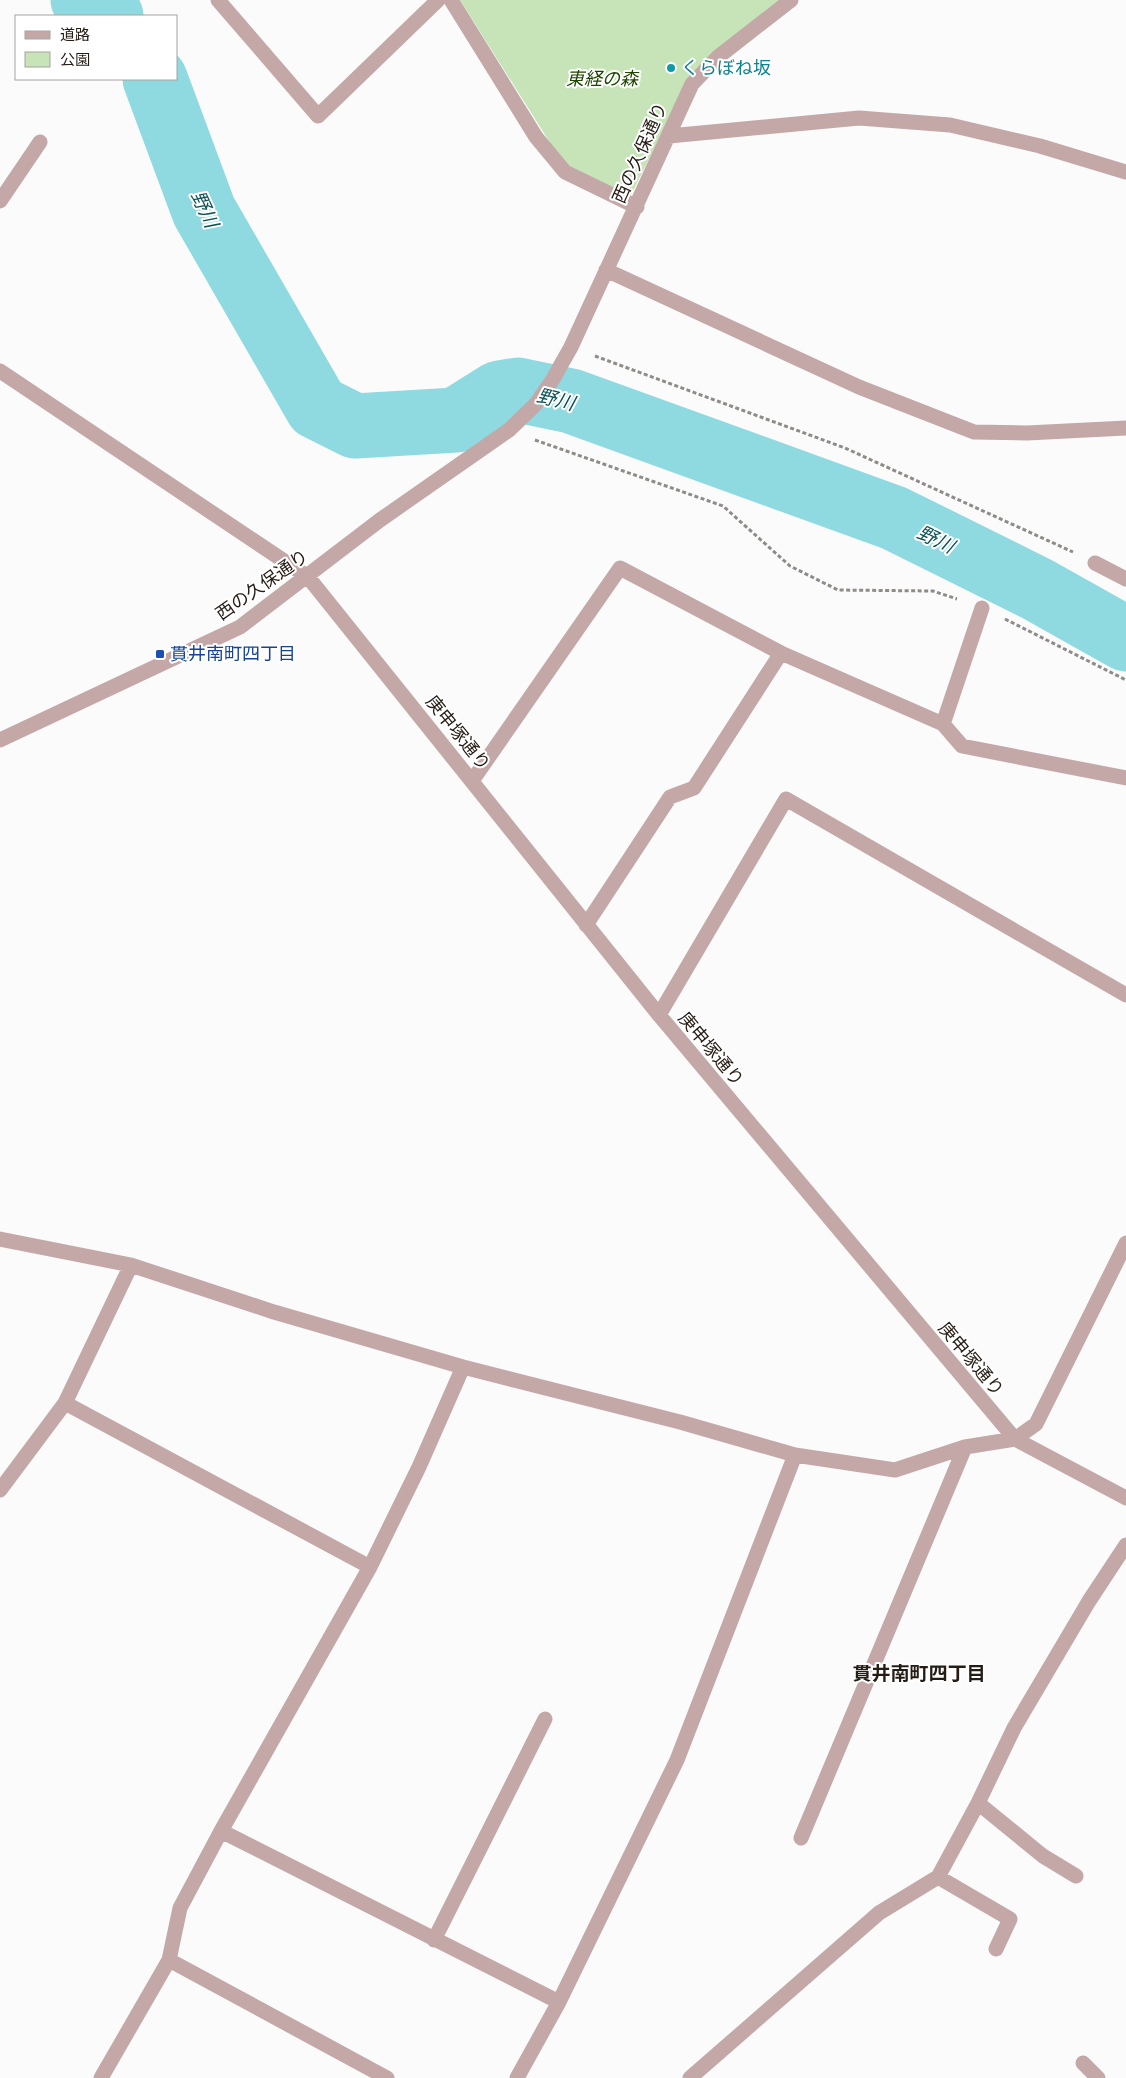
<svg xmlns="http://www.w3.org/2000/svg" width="1126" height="2078" viewBox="0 0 1126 2078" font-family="'Playfair Display','Noto Sans JP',serif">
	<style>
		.green { fill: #c6e4b7 }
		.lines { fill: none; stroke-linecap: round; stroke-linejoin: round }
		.river { stroke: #8edae0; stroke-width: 65 }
		.path { stroke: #8f8b87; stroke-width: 3; stroke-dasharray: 4 2.5; stroke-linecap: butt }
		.minor { stroke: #c4a8a8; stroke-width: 15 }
		.culture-dot { fill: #0f9aa8; stroke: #fff; stroke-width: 2 }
		.transit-dot { fill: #1a4fb4; stroke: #fff; stroke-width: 2 }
		.labels { text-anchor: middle; stroke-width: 4; stroke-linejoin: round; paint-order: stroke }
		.culture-label { font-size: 18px; fill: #0d838f; stroke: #fff; text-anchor: start }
		.park-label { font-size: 18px; font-style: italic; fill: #1f4500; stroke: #fff }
		.street-label { font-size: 18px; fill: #251c14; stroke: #fff }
		.transit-label { font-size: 18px; fill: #164399; stroke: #fff; text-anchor: start }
		.water-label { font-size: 19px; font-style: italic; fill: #0f5257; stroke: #fff }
		.neighbourhood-label { font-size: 19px; font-weight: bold; fill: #251c14; stroke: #fff }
	</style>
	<rect width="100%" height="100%" fill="#fbfbfb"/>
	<path class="green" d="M460,0H787L716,54L661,135L630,197L566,168Z"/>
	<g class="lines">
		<path class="river" d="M83,0L111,16
			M155,79L204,211L317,407L355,426L456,420L499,393L518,390L571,401L894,518L1037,589L1126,639"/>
		<path class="path" d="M595,356L845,448L1073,552
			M535,440L723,506L790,566L838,590L933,591L957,599
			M1005,619L1126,680"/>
		<path class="minor" d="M218,0L318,116L438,0
			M451,0L536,137L565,172L637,207
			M669,136L859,118L950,125L1040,146L1126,172
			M0,201L40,142
			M606,270L859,387L974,432L1027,433L1126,428
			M0,371L308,577L659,1015L1015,1439L1126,1498
			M1095,563L1126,579
			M943,724L982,608
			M0,740L240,627L380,520L509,430L536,404L553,379L571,347L692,84L718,57L791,0
			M472,781L620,568L781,653L943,724L962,746L1126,778
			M586,925L670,797L694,788L781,653
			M659,1015L786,799L1126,995
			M0,1239L131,1265L274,1312L463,1367L680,1422L795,1455L895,1470L965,1447L1015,1439L1036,1424L1126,1243
			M65,1403L370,1567
			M0,1490L65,1403L131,1265
			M978,1803L1043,1856L1076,1876
			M221,1831L559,2002
			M801,1838L965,1447
			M938,1877L1010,1919L996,1949
			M434,1940L545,1719
			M169,1960L387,2078
			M1083,2063L1098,2078
			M101,2078L169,1960L180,1908L221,1831L370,1567L419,1467L463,1367
			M517,2078L559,2002L677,1760L795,1455
			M690,2078L879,1913L938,1877L978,1803L1014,1728L1089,1601L1126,1545"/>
	</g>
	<circle class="culture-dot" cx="671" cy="68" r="5"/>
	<rect class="transit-dot" x="155" y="649" width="10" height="10" rx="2.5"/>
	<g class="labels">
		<g class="culture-label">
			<text x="681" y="74">くらぼね坂</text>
		</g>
		<g class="park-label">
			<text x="602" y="85">東経の森</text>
		</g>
		<g class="street-label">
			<text transform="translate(640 153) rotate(-66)" y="6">西の久保通り</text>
			<text transform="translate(262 585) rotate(-35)" y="6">西の久保通り</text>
			<text transform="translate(458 733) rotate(51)" y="6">庚申塚通り</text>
			<text transform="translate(711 1049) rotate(50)" y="6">庚申塚通り</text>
			<text transform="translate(971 1359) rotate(50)" y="6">庚申塚通り</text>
		</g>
		<g class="transit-label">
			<text x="170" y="660">貫井南町四丁目</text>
		</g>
		<g class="water-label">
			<text transform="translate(205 209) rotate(65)" y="7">野川</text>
			<text transform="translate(556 399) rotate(14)" y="7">野川</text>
			<text transform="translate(936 539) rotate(26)" y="7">野川</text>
		</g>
		<g class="neighbourhood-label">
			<text x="919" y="1680">貫井南町四丁目</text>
		</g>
	</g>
	<rect x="15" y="15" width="162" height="65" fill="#ffffff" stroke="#a8a4a1"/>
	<rect x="25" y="31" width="25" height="8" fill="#c4a8a8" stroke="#a8a4a1"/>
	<text x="60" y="40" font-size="15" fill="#251c14">道路</text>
	<rect x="25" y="52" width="25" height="15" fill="#c6e4b7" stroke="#a8a4a1"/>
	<text x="60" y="65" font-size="15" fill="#251c14">公園</text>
</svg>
